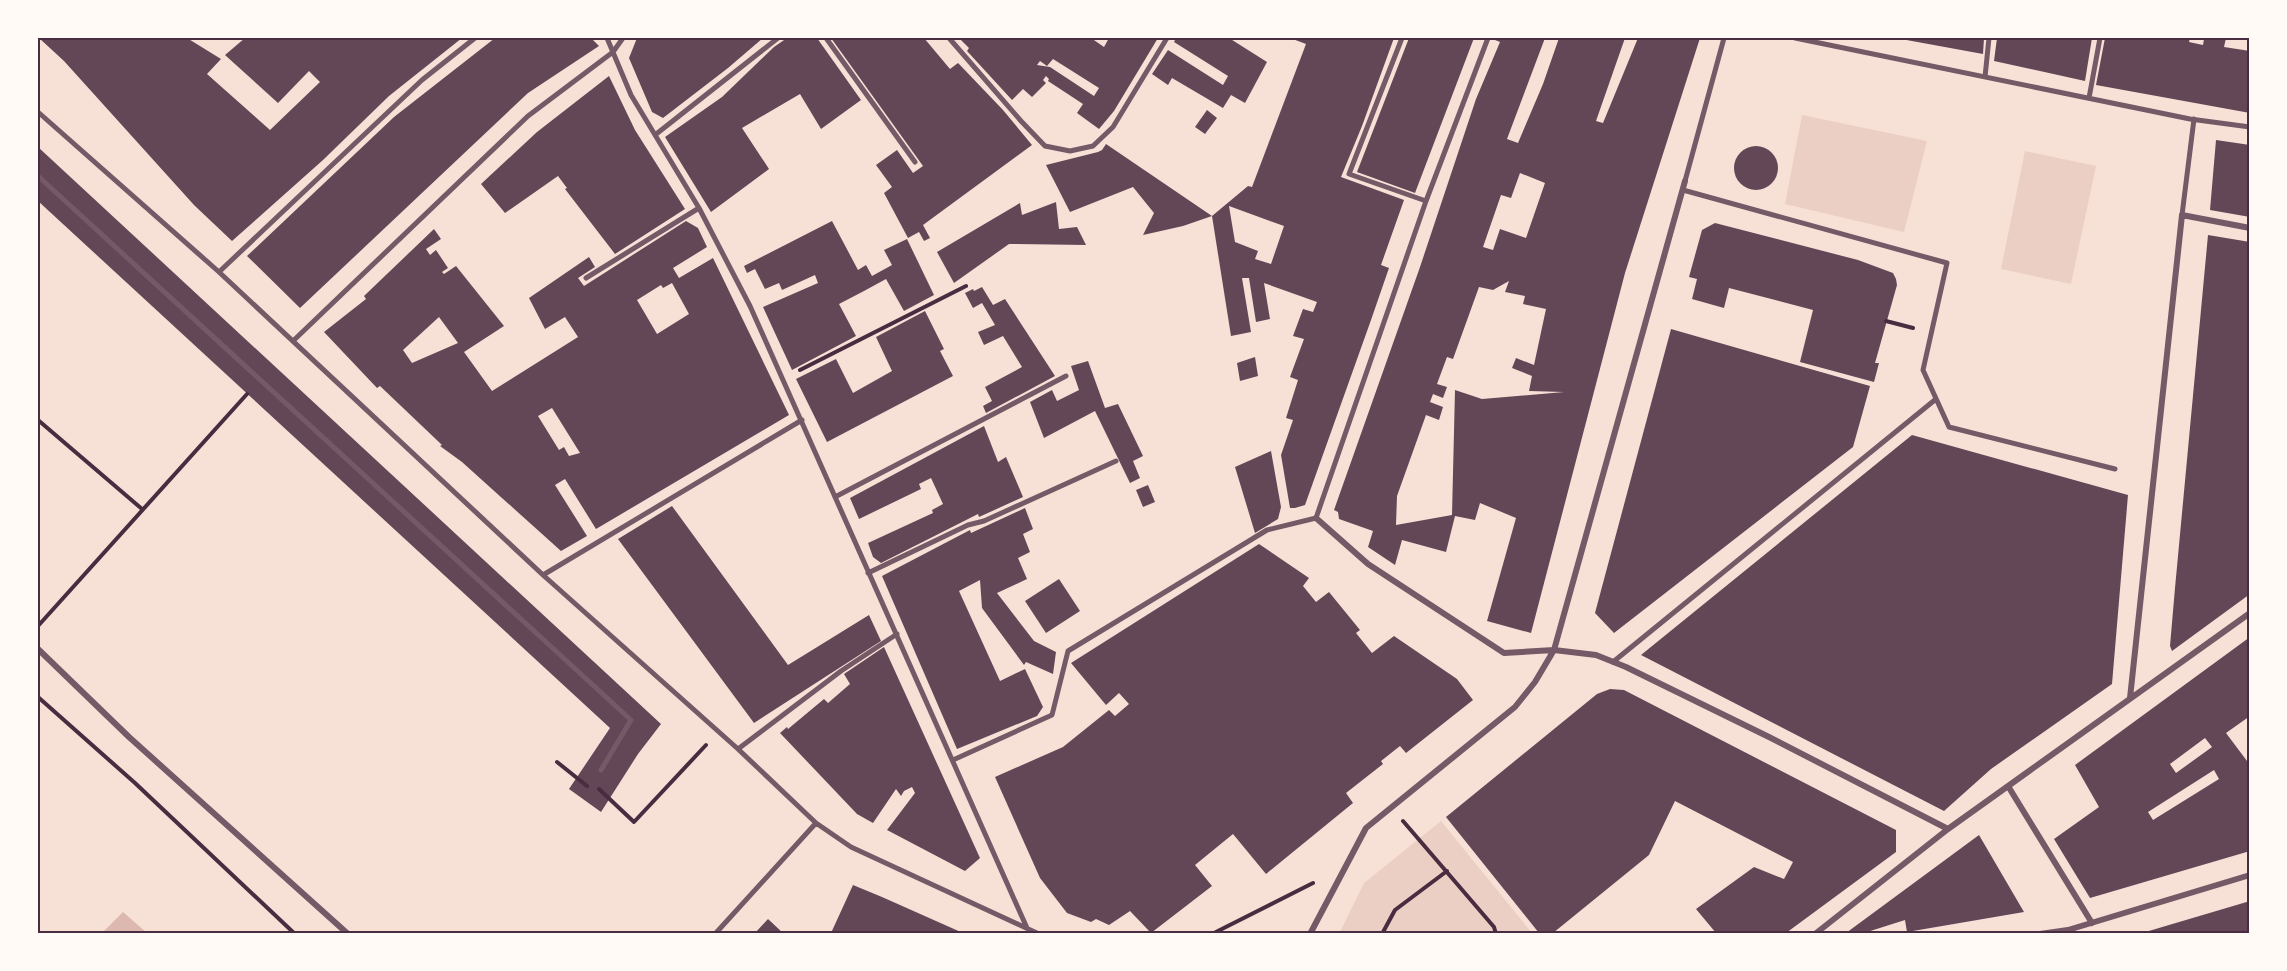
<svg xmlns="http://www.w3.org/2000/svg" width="2287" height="971" viewBox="0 0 2287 971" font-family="'DM Sans',sans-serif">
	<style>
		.green { fill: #ebcfc5 }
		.water { fill: #dcb8b0 }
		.building { fill: #644757; fill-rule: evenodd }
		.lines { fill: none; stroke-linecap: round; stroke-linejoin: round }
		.path { stroke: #4a2c40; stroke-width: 4 }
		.pedestrian { stroke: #755966; stroke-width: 5 }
		.minor { stroke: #755966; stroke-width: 6 }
		.neatline { fill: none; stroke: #4a2c40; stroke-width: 2 }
	</style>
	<rect width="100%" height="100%" fill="#f7e1d7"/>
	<path class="green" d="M1802,115L1927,141L1904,232L1785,204Z
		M2025,151L2096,166L2071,284L2001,269Z
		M1441,821L1532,933L1339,934L1364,883Z"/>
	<path class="water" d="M123,912L147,933H102Z"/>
	<path class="building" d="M39,38H187L221,59L207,74L270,130L320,82L309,71L278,103L225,55L245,38H462L389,96L323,160L232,241L194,205L64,61Z
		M495,38H591L599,46L528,93L300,308L247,256L394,117Z
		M637,38H763L728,68L663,118L652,112L629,58Z
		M787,38H817L861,100L821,129L800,94L742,128L769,169L711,212L665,137L722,97L774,47Z
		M831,38H924L950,69L958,63L960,65L1003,110L1032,145L923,225L930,238L924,241L919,232L908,238L884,193L892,187L876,165L897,150L913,173L923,166Z
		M959,38H1091L1104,47L1109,38H1158L1114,111L1099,129L1077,113L1083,104L1048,81L1049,79L1046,76L1043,80L1046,83L1032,97L1023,89L1012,100L967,51L969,48ZM1053,59L1099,88L1094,96L1050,67L1037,65L1040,61L1047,66Z
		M1176,38H1229L1267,62L1245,103L1231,95L1223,108L1172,78L1168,85L1152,74L1168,50L1223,85L1228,76L1174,42Z
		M1290,38H1394L1362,126L1341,177L1404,200L1381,265L1389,268L1371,320L1305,505L1295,508H1290L1281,455L1293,420L1286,418L1298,380L1290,377L1304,339L1293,336L1303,309L1313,312L1317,302L1264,283L1270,319L1256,322L1249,278H1242L1251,332L1231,336L1212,216L1183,226L1143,235L1154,213L1133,187L1070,212L1046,165L1098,152L1102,150L1106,144L1212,216L1248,186L1252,187L1306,44ZM1229,206L1284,226L1271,264L1255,259L1258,251L1235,242Z
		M1409,38H1474L1415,193L1357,172Z
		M1490,38H1545L1507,139L1518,143L1543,84L1559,38H1625L1596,121L1603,123L1638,38H1700L1625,273L1531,633L1487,621L1516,518L1480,503L1475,520L1455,516L1446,552L1402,540L1395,565L1368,547L1373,531L1339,519L1338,512L1334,510L1420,267L1476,99L1500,42ZM1520,173L1545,183L1526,238L1500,229L1493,250L1483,247L1501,195L1511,198ZM1509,281L1505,292L1525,296L1523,304L1546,309L1534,365L1516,358L1512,368L1532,376L1529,391L1564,392L1482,399L1455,390L1452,515L1396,525L1397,496L1426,415L1439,420L1443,407L1430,402L1433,394L1443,398L1447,387L1437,384L1447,357L1453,359L1479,287L1493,290Z
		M1902,38H1984L1983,54L1901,39Z
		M1997,38H2092L2085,81L1994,61Z
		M2105,38H2190L2189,42L2203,45L2204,39L2226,38L2224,47L2250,51V113L2096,85Z
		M609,76L635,130L685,209L615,254L565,189L567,188L558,176L505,213L481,184L537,132Z
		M1207,110L1217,118L1205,134L1195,127Z
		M2216,140L2250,145V217L2210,210Z
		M1734 168a22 22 0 1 1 44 0a22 22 0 1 1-44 0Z
		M38,147L661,724L638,754L601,812L569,789L610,728L38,201Z
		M1056,202L1059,229L1077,227L1086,245L1009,244L954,283L937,252L1020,203L1022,215Z
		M686,221L698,228L707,247L673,268L679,278L713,258L789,415L596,529L565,479L555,485L587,536L561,551L462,462L440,446L442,445L380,386L377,388L324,332L366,299L364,296L434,229L441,239L426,249L430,255L436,250L448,268L442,272L444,274L456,266L504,326L464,352L492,391L578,337L565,317L545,329L529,298L589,257L595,267L578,278L584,286ZM672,283L689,314L657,334L637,300L661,285L663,288ZM439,317L458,343L412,363L403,350ZM552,408L580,453L569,456L564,447L559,450L538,416Z
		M832,221L858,270L866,265L872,276L892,265L884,250L907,239L934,295L904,311L886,279L864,291L839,304L856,336L792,370L763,307L818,283L815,275L782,290L779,283L765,289L755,269L747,273L744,266Z
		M1715,223L1858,260L1893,273L1896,279L1897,285L1875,363H1879L1874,382L1800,362L1813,310L1729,288L1724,308L1692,299L1697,279L1689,277L1702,230Z
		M2208,235L2250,242V594L2172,651L2170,646L2175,588Z
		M982,287L993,305L1005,299L1055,376L986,413L983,406L992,401L985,387L1022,367L1003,336L984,345L978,332L995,325L982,303L973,308L965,293L973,289L974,291Z
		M925,311L944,349L940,351L953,376L827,442L796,379L836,359L853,393L892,371L876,337Z
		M1671,329L1870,386L1853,447L1614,633L1595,613Z
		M1255,357L1258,376L1240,381L1237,363Z
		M1088,361L1105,408L1118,404L1143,456L1133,461L1140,478L1130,483L1095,411L1044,438L1030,402L1052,390L1057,401L1079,390L1071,366Z
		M984,426L998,462L1006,457L1023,497L979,517L978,514L881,563L873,557L868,543L933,513L932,510L943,504L931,478L919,484L921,489L859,519L850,498Z
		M1912,435L2128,495L2112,684L1991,769L1944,811L1641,655Z
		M1271,451L1281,507L1278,519L1255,533L1235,467Z
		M1148,485L1155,502L1143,507L1136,490Z
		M672,506L788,665L869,615L881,641L754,723L618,539Z
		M1025,508L1033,529L1023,534L1030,552L1018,558L1027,579L997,593L1034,641L1056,652L1053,674L1026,662L1024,665L982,608L980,580L959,591L1000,681L1025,669L1043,707L1037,716L957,749L882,576L970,530L971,533Z
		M1259,544L1309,578L1303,586L1316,602L1329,592L1360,630L1356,633L1372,653L1394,636L1457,679L1473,700L1406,753L1400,746L1381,761L1383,764L1346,793L1353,803L1266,874L1233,834L1195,865L1212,886L1151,933L1130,911L1109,925L1096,919L1091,922L1067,913L1040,878L995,777L1063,747L1109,710L1115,716L1129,704L1119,693L1106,705L1071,663Z
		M1059,579L1080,611L1046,633L1025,601Z
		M2250,637V716L2226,733L2250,765V851L2090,898L2054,839L2099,807L2075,765ZM2205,738L2212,747L2176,773L2170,764ZM2214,770L2219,779L2153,820L2148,812Z
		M884,647L980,858L965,871L887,830L915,793L912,787L904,791L901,796L896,789L873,823L857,814L780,733L787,727L788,729L824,699L828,703L850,684L844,674Z
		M1610,689L1624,690L1896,830V852L1786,933H1716L1696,909L1754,867L1784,879L1793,862L1675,801L1649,855L1553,933H1539L1446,817L1597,694Z
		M1979,835L2024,912L1907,932L1905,920L1864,933H1846Z
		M853,885L882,897L963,933H831Z
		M2250,901V933H2142Z
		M768,919L783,933H755Z"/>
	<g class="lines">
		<path class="path" d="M1886,321L1913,328
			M800,370L966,286
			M38,420L142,509
			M38,626L247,394
			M38,697L135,783L295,934
			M557,762L587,786
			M599,789L634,822L706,745
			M1403,821L1494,927L1496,934
			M1212,934L1313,883
			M1382,934L1395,910L1447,871"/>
		<path class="pedestrian" d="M607,38L631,95L699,208L750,306L1027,928
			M826,38L915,162
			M949,38L1021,121L1045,146L1070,151L1093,146L1113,127L1167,38
			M1402,38L1349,174L1426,201
			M1795,38L2190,119L2250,127
			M1985,77L1989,38
			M2089,98L2100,38
			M38,112L219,272L543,575L738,749L816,823L851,847L1039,934
			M655,135L778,38
			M38,176L631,720L601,770
			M1685,181L1724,38
			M1683,190L1947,263L1923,370L1949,427L2115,469
			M2182,215L2194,119
			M219,272L422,80L475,38
			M586,278L699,208
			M293,341L528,116L613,52L623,38
			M835,497L1066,376
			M868,573L968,525L984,521L1116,461
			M543,575L802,420
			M1613,662L1936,399
			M738,749L841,671L897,634
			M953,760L1052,715L1068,651L1267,530L1316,518L1426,201L1488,38
			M715,934L816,823"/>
		<path class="minor" d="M1316,518L1368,564L1504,653L1554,650L1596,655L1626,667L1769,737L1948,829
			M38,649L129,737L348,934
			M2130,698L2182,215L2250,228
			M2008,786L2092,923
			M1310,934L1366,828L1515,707L1535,682L1554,650L1685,181
			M1815,934L1948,829L2250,613
			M2040,934L2068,930L2250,875"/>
	</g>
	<rect width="2287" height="971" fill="none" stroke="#fffaf5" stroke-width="78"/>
	<rect x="39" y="39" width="2209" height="893" class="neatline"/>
</svg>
